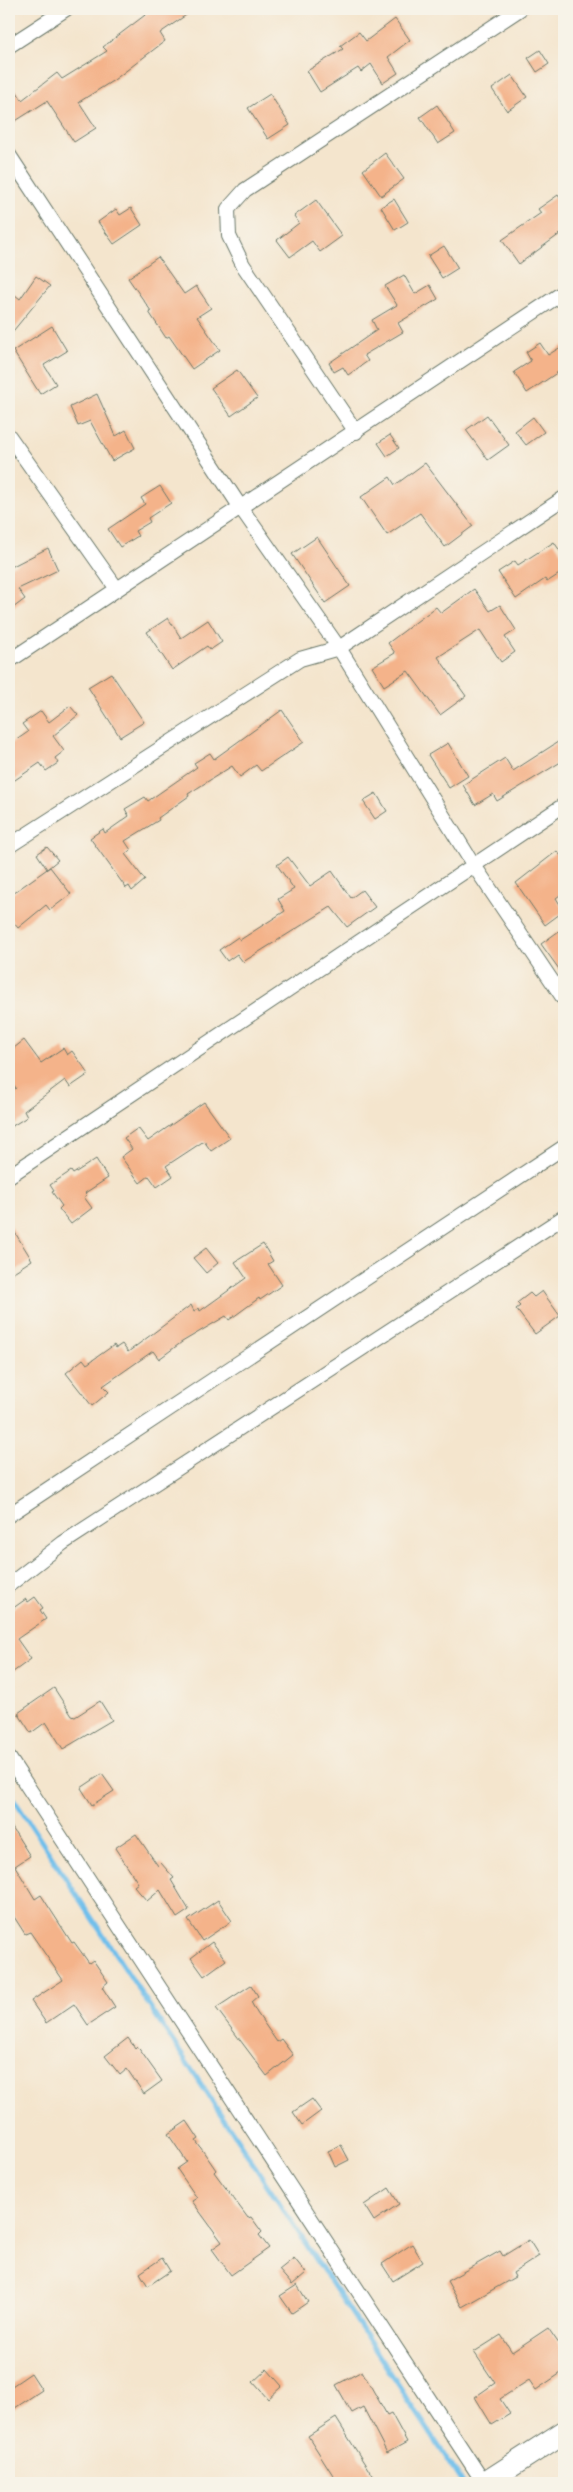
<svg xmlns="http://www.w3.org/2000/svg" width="573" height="2492" viewBox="0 0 573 2492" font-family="'Playpen Sans',sans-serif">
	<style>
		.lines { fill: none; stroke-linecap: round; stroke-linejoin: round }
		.stream { stroke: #70bfeb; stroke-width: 5 }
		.building { fill: #f4b38a }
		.street-casing { stroke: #6a786a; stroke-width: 16 }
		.primary-casing { stroke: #6a786a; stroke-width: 24 }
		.street { stroke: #fff; stroke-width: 14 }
		.primary { stroke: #fff; stroke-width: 22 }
	</style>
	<rect width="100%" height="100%" fill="#f7f3e8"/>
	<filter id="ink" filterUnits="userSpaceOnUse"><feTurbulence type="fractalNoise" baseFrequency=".02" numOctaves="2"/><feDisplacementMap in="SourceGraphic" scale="10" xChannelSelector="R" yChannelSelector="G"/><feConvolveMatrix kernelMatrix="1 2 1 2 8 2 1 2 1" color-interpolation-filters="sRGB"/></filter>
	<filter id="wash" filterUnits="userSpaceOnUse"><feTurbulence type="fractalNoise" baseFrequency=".0096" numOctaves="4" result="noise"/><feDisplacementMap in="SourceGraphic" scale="20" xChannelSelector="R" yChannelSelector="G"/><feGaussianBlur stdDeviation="1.12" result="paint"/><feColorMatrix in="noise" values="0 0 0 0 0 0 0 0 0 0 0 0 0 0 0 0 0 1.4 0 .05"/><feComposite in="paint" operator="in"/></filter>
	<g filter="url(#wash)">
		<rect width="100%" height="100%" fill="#f4e5cd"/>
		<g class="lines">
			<path class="stream" d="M9,1792L463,2483"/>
		</g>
		<g id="blocks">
			<path class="building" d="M153,9H195L160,33L165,41L114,80L79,102L96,128L74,142L47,101L14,122L9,113V79L22,100L57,73L62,79L107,51L103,47Z
				M395,19L410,40L388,57L398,73L383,83L371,64L361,72L358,68L320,92L307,71L343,49L340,46L359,32L366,41Z
				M540,50L549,64L537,72L528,58Z
				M512,75L527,97L507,111L492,89Z
				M270,94L290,125L268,139L248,108Z
				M437,105L455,133L438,144L420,117Z
				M385,153L404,179L381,196L363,170Z
				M558,195L564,204V231L519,264L502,240L541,213L538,209Z
				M394,199L408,222L395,230L381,207Z
				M316,200L342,236L320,252L312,241L290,257L277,240L299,223L294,216Z
				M131,208L142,225L114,244L98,222L116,209L120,215Z
				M444,246L458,268L442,278L428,256Z
				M158,257L184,294L196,286L211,308L197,317L220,350L192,369L169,336L166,338L149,312L151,311L128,278Z
				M404,275L415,294L430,285L438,299L398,323L403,332L364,355L368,361L348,375L343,367L334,372L329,363L377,330L372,320L397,305L385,286Z
				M36,276L50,286L9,336V290L20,299Z
				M52,326L67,351L44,365L56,384L40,394L13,351Z
				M540,343L548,355L564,345V368L527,393L514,372L531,361L526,352Z
				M237,370L257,398L231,416L211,388Z
				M97,394L116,436L126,430L135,448L112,461L90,421L78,426L70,407Z
				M487,415L509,445L488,460L466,430Z
				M533,417L544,432L526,445L515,431Z
				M390,435L399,448L387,456L378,443Z
				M425,463L473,526L445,547L420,513L387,535L361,497L390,477L395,485Z
				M160,486L171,503L148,518L150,522L135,531L138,536L120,547L108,529L145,504L141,498Z
				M317,537L350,586L325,603L292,554Z
				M554,542L564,557V571L547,582L545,579L516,599L498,572L515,561L518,565Z
				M48,548L58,570L18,589L25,599L9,611V568Z
				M474,589L490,611L500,605L516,630L505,637L515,652L501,662L480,630L438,657L466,696L440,715L408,671L384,686L372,667L395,653L388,643L436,607L441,613Z
				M168,618L181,638L208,620L222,642L210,650L207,646L172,670L147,632Z
				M111,673L144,722L120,737L88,687Z
				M70,706L78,715L53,736L64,751L55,758L58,763L46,771L40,763L9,784V745L28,732L22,724L41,711L49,722Z
				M282,710L304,742L261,771L256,765L240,777L232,766L188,794L189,796L158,818L159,820L125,841L131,850L125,854L145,880L132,891L129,886L126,888L90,838L103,829L105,833L129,816L125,809L145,797L148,801L197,767L194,763L210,753L214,759Z
				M564,738V760L497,801L493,794L475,805L463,785L505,758L513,771Z
				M448,743L468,776L449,788L428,755Z
				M376,793L387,811L375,819L363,801Z
				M47,847L58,860L47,869L37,854Z
				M557,851L564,860V892L556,898L564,911L545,925L516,883Z
				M288,857L310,886L332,871L351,898L362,890L375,907L347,927L331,907L243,962L237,954L227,961L219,950L238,937L240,940L285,911L278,899L294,889L277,865Z
				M50,867L71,894L50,910L46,905L18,928L9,917V896Z
				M559,931L564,938V976L541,944Z
				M24,1040L41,1063L63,1048L67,1055L72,1051L89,1074L70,1087L65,1080L24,1111L27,1117L9,1128V1093L16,1088L9,1078V1052Z
				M204,1102L230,1138L211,1151L204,1141L166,1166L173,1176L157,1187L149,1176L140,1183L121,1157L132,1149L124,1138L138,1128L148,1141Z
				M96,1159L108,1178L85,1193L87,1195L84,1197L92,1208L71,1224L59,1209L62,1206L52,1192L54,1191L50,1185L71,1171L73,1174Z
				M9,1223L32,1260L9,1275Z
				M263,1244L273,1261L268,1264L282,1285L260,1300L259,1298L229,1320L226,1316L182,1342L159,1359L153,1351L103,1386L109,1392L92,1406L66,1373L83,1359L87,1364L114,1345L116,1348L122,1344L128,1352L191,1305L194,1311L199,1308L200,1311L246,1278L235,1262Z
				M206,1248L218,1263L206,1273L193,1258Z
				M542,1291L560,1316L535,1334L516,1309L520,1306L517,1303L530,1293L534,1297Z
				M35,1597L43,1608L40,1610L46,1619L17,1639L31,1659L9,1675V1611L26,1599L28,1602Z
				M54,1688L72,1716L75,1717L100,1701L112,1720L63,1749L46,1722L31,1733L18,1713Z
				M102,1774L114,1791L92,1805L81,1788Z
				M9,1823L30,1856L15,1866L35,1899L41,1895L72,1943L74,1942L89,1963L93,1960L108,1982L102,1987L115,2007L88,2025L74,2004L46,2023L31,2001L63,1980L30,1932L25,1934L9,1909Z
				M136,1834L158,1866L161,1863L174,1878L171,1880L189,1910L177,1918L160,1890L147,1901L134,1886L138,1883L115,1848Z
				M218,1900L232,1921L202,1941L188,1920Z
				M212,1942L226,1960L204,1976L191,1958Z
				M251,1985L258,1996L251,2002L257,2013L277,2042L281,2039L293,2055L267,2076L216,2008Z
				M128,2038L135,2048L137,2046L162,2081L144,2094L127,2069L120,2075L105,2056Z
				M312,2099L321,2111L302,2125L293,2112Z
				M187,2121L199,2139L196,2141L216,2170L214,2172L248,2218L251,2217L262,2232L259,2235L269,2248L231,2275L212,2249L222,2242L192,2201L197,2198L177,2169L187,2162L168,2134Z
				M341,2145L349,2160L335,2167L328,2151Z
				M389,2188L399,2204L374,2221L364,2205Z
				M529,2240L539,2256L513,2273L515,2277L462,2307L447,2281L500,2251L503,2256Z
				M412,2244L423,2262L393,2281L382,2264Z
				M162,2258L170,2271L148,2286L140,2273Z
				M294,2258L306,2273L292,2285L279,2270Z
				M297,2285L308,2302L292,2313L280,2296Z
				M548,2328L564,2351V2371L536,2390L529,2380L500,2399L510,2414L492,2425L475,2397L495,2383L474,2352L501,2335L512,2352Z
				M267,2369L282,2386L268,2399L253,2382Z
				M362,2371L387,2415L391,2413L407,2442L387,2453L363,2407L352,2413L336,2385Z
				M31,2373L42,2390L9,2412V2388Z
				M336,2418L361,2458L377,2483H338L308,2436Z"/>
		</g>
	</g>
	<g filter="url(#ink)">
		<use href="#blocks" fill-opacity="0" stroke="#6a786a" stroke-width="1"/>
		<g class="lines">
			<defs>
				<path id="street" d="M9,46L66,9
					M9,155L241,508L339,648L473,864L564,999
					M356,432L243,265L229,236L228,209L245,190L520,9
					M9,436L117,589
					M9,661L564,292
					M9,846L300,659L339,648L564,498
					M9,1176L564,805
					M9,1515L564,1147
					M9,1585L63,1543L564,1217
					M9,1758L484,2483"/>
				<path id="primary" d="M485,2483L564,2432"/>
			</defs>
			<use href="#street" class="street-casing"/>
			<use href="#primary" class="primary-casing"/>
			<use href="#street" class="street"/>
			<use href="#primary" class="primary"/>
		</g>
	</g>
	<rect width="573" height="2492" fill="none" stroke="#f7f3e8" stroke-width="30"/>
</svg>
